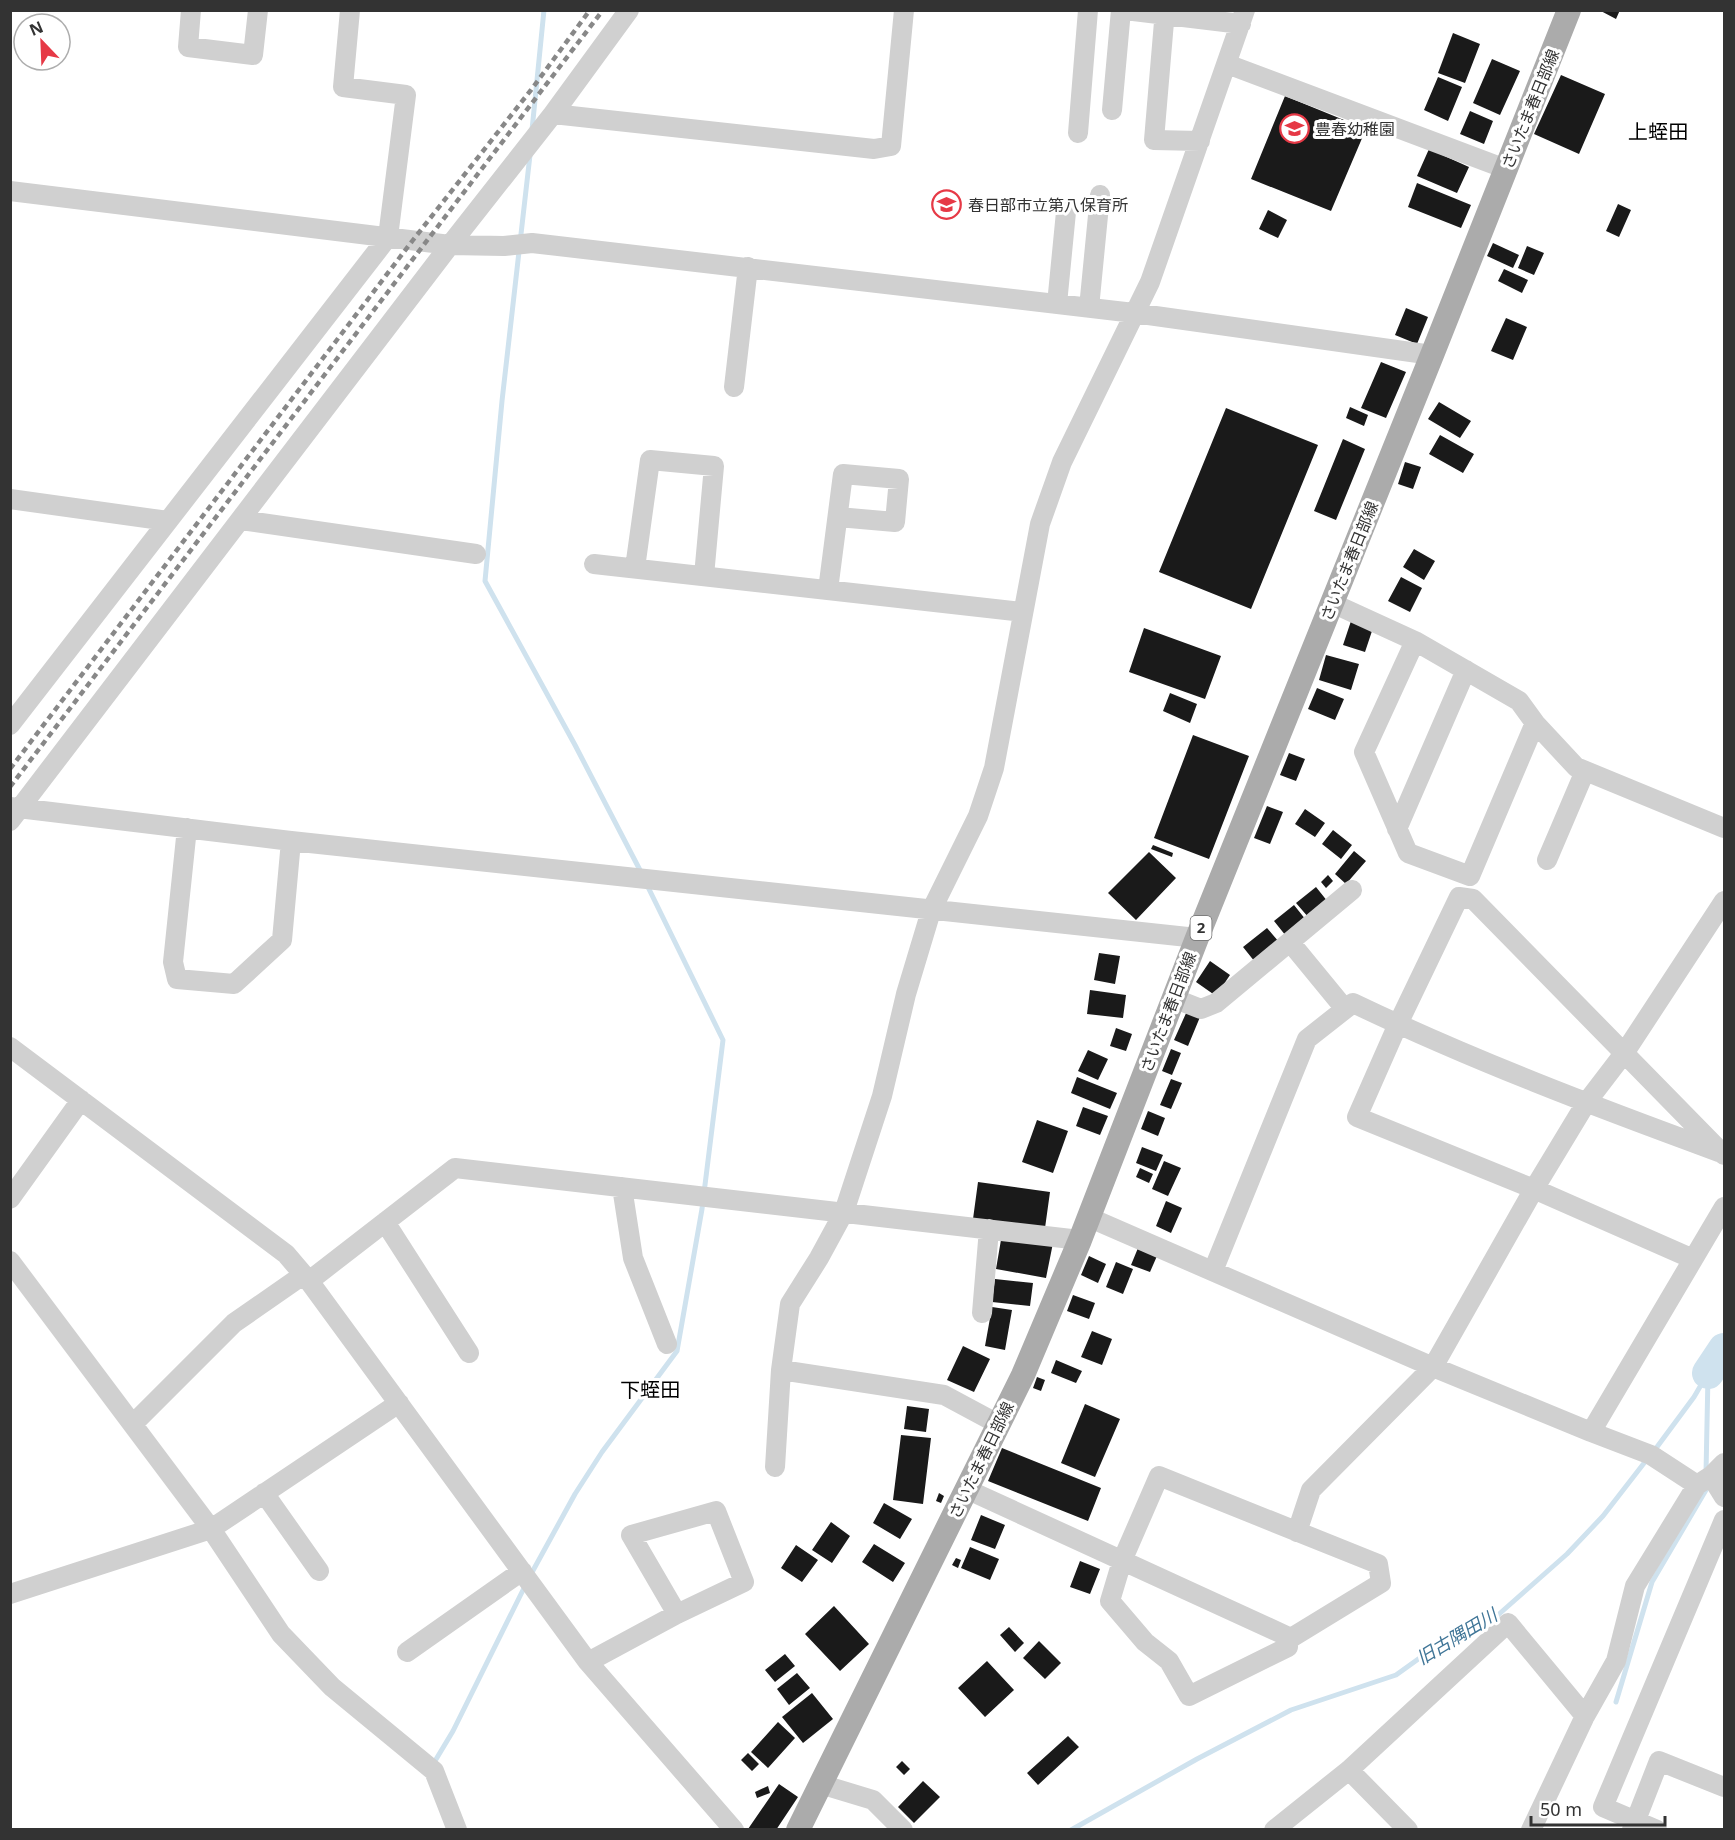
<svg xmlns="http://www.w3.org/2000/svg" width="1735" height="1840" viewBox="0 0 1735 1840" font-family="'Noto Sans','Noto Sans JP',sans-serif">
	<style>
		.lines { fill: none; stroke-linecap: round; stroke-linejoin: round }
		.stream { stroke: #cfe2ee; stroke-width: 5 }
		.river { stroke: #cfe2ee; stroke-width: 32 }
		.building { fill: #1a1a1a }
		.minor { stroke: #d0d0d0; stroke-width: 20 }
		.major { stroke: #ababab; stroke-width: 24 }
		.rail { stroke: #888; stroke-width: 4.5; stroke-dasharray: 6 4.5; stroke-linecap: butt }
		.labels { text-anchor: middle; stroke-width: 6; stroke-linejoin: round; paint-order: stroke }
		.shield { fill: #fff; stroke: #707070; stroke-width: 1.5 }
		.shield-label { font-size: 15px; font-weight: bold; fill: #333 }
		.street-label { font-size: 16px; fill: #333; stroke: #fff }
		.poi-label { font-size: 16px; fill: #333; stroke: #fff; text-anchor: start }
		.water-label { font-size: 18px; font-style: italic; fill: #3f7597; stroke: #fff }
		.quarter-label { font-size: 20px; fill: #000; stroke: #fff }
	</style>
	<rect width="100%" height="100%" fill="#fff"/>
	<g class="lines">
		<path class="stream" d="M532,130L544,10
			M530,155L502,401L485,581L575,745L642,874
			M1654,1451L1694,1397L1708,1373
			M1706,1473L1708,1375
			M530,1576L575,1494L602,1452L677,1351L702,1209L723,1040L646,883
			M1616,1702L1652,1582L1706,1490V1486
			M435,1761L453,1731L526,1584
			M1071,1830L1197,1759L1291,1710L1396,1675L1442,1642L1498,1615L1567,1554L1603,1516L1648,1458"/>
		<path class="river" d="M1708,1373L1724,1349"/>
	</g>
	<path class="building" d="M1599,10H1620L1616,19Z
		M1453,33L1480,44L1465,83L1438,73Z
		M1492,59L1520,71L1500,115L1473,103Z
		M1561,75L1605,94L1579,154L1534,134Z
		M1438,77L1462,87L1448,121L1424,110Z
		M1285,96L1366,129L1331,211L1251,179Z
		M1470,111L1493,121L1484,144L1460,134Z
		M1429,149L1469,167L1457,193L1417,176Z
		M1417,183L1471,205L1461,228L1408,207Z
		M1618,204L1631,210L1619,237L1606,231Z
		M1268,210L1287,220L1278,238L1259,229Z
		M1493,243L1519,255L1513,268L1487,256Z
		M1527,246L1544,253L1534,275L1518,268Z
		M1504,269L1528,280L1522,293L1498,281Z
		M1406,308L1428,317L1417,344L1395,335Z
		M1506,318L1527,327L1513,360L1491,351Z
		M1381,362L1406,372L1386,418L1361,408Z
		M1439,402L1471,421L1460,438L1428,419Z
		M1350,407L1368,415L1364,426L1346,418Z
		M1226,408L1318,445L1251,609L1159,572Z
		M1440,435L1474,454L1463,473L1429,454Z
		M1343,439L1365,449L1336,520L1314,511Z
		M1405,462L1421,467L1413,489L1398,484Z
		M1414,549L1435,561L1424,580L1403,567Z
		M1401,577L1422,588L1410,612L1388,601Z
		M1351,621L1373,628L1365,652L1343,645Z
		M1144,628L1221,656L1205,699L1129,672Z
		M1326,655L1359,664L1351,690L1319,680Z
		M1317,688L1344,699L1335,720L1308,709Z
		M1170,693L1197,704L1190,723L1163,711Z
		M1193,735L1249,756L1209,859L1154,838Z
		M1289,753L1305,759L1296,781L1280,775Z
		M1267,806L1283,812L1270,844L1254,838Z
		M1305,809L1325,823L1315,837L1295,824Z
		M1333,830L1352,845L1341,859L1322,844Z
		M1153,845L1173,853L1172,857L1151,849Z
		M1354,851L1366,861L1346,884L1335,874Z
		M1149,852L1176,878L1136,920L1108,893Z
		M1328,875L1333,881L1326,888L1321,882Z
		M1316,887L1328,902L1309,918L1296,903Z
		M1294,905L1306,920L1286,936L1274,921Z
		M1267,928L1279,942L1255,962L1243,947Z
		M1099,953L1120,956L1115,984L1094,980Z
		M1210,961L1230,975L1216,996L1196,982Z
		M1090,990L1126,995L1123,1018L1087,1014Z
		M1187,1011L1200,1017L1188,1046L1174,1040Z
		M1116,1028L1132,1034L1126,1051L1110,1046Z
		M1171,1049L1181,1053L1172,1075L1162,1071Z
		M1088,1050L1108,1059L1098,1080L1078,1071Z
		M1077,1077L1117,1093L1110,1109L1071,1093Z
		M1171,1079L1182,1083L1171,1109L1160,1105Z
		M1083,1107L1108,1116L1100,1135L1076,1126Z
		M1148,1111L1165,1118L1158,1136L1141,1129Z
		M1037,1120L1068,1131L1053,1173L1022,1162Z
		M1142,1147L1163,1155L1156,1171L1136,1163Z
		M1164,1161L1181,1168L1168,1196L1152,1189Z
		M1140,1168L1153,1174L1149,1183L1136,1177Z
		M978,1182L1050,1192L1045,1228L973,1219Z
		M1166,1201L1182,1208L1171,1233L1156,1226Z
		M1002,1234L1053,1243L1046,1278L996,1269Z
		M1138,1248L1157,1256L1150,1272L1131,1265Z
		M1089,1256L1106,1264L1098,1283L1081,1275Z
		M1116,1262L1133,1269L1123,1294L1106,1287Z
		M995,1279L1033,1283L1030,1306L992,1302Z
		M1073,1295L1095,1303L1089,1319L1067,1311Z
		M992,1307L1012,1310L1005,1350L985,1346Z
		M1092,1331L1112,1339L1102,1365L1081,1357Z
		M963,1346L990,1359L974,1392L947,1380Z
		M1056,1360L1082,1371L1076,1383L1051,1373Z
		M1037,1377L1045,1380L1041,1391L1033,1388Z
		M1085,1404L1120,1419L1095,1477L1061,1463Z
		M907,1406L929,1409L926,1432L904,1429Z
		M901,1435L931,1438L923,1504L893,1500Z
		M1002,1448L1101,1488L1088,1521L988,1481Z
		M939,1493L944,1496L941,1503L936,1501Z
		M884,1503L912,1519L900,1539L873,1523Z
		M981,1515L1005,1525L995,1549L971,1540Z
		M831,1522L850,1536L832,1563L812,1550Z
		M874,1544L905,1563L893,1582L862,1562Z
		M796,1545L818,1560L802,1582L781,1568Z
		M970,1547L999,1559L990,1580L961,1568Z
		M956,1558L961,1560L958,1568L952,1565Z
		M1080,1561L1100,1569L1090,1594L1070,1587Z
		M834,1606L869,1644L840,1671L805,1634Z
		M1009,1627L1024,1643L1015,1652L1000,1635Z
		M1039,1641L1061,1663L1045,1679L1023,1658Z
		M785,1654L795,1666L775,1682L765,1670Z
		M987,1661L1014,1690L985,1717L958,1688Z
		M797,1673L810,1688L789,1705L777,1689Z
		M812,1693L833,1719L803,1743L782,1717Z
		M778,1722L795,1738L768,1768L751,1752Z
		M1068,1736L1079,1747L1038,1785L1027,1773Z
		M748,1753L759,1764L752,1771L741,1760Z
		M902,1761L910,1769L904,1775L896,1767Z
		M923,1781L940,1797L914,1823L898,1807Z
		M779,1784L798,1797L776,1830H749L748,1829Z
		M768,1786L770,1793L757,1798L755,1792Z"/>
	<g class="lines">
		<path class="minor" d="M191,10L188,47L253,55L258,10
			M1125,10L1241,24
			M1165,10L1154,140L1200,141
			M1227,64L1506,169
			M1112,110L1121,10
			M553,114L874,149L891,146L904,10
			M1078,133L1088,10
			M10,191L450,245L504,246L532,243L1134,313L1432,355
			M1057,304L1066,212
			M1089,308L1100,195
			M734,387L748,267
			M10,499L168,521
			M241,520L476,554
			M594,564L1023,612
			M635,568L650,460L714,466L704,576
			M828,590L843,474L899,479L895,522L838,517
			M1332,603L1415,641L1519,701L1535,723L1576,767L1724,828
			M1415,641L1364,752L1408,853L1470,876L1535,723
			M10,725L388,237L406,95L343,87L350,10
			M10,807L291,841L1197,938
			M10,821L450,245L553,114L629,10
			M187,828L173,962L177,979L234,984L282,940L291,841
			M1397,829L1466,670
			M1547,860L1585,771
			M1290,942L1345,1009
			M1173,998L1201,1009L1216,1003L1352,890
			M10,1047L286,1254L309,1281L588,1662L734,1830
			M622,1187L633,1258L667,1344
			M10,1199L81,1100
			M1088,1217L1433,1367L1591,1432L1651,1455L1697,1485L1711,1476L1724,1497
			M385,1222L469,1353
			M1693,1259L1534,1189L1357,1117L1398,1024L1459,897L1473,899L1724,1155
			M10,1261L211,1529L281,1634L332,1687L434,1771L457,1830
			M1213,1271L1307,1039L1353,1003C1472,1060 1596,1107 1719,1152
			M309,1281L455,1168L1080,1240
			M982,1313L989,1229
			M781,1370L944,1395L998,1424
			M133,1424L234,1323L303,1275
			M1591,1432L1724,1207
			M775,1467L781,1370L790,1304L819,1258L844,1212L882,1096L906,994L931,911L978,816L994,768L1040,524L1062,462L1150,282L1245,10
			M1711,1476L1724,1463
			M966,1489L1291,1638L1381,1583L1378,1564L1159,1476L1122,1561L1110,1601L1145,1642L1169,1661L1189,1696L1288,1647L1286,1636
			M264,1493L319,1571
			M1297,1532L1311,1490L1433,1367L1534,1189L1586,1103L1625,1052L1724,901
			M10,1594L211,1529L399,1403
			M407,1652L522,1571
			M588,1662L677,1614L744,1582L716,1511L631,1535L677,1614
			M1349,1770L1408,1830
			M820,1784L873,1800L903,1830
			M1274,1830L1349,1770L1508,1623L1585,1716
			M1531,1830L1585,1716L1616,1661L1635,1586L1697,1485
			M1632,1830L1659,1761L1724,1787
			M1657,1830L1603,1807L1724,1520"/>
		<path class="major" d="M798,1830L1023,1375L1080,1240L1197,938L1432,355L1569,10"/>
		<path class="rail" d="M10,769L413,240L531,90L590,10
			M10,787L603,10"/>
	</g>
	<defs>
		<symbol id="school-ring" viewBox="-11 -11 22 22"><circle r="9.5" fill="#fff" stroke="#e63946" stroke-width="1.5"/><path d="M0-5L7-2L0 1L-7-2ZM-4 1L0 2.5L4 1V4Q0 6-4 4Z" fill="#e63946"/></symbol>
	</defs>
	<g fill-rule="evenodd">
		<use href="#school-ring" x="1278" y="112" width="33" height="33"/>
		<use href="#school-ring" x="930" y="188" width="33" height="33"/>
	</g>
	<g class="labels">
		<rect class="shield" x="1190.5" y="916" width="21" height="24" rx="4.5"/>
		<g class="shield-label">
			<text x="1201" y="933">2</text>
		</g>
		<g class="street-label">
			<text transform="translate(1530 109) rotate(-68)" y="6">さいたま春日部線</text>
			<text transform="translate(1349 561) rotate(-68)" y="6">さいたま春日部線</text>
			<text transform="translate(1168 1012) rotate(-69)" y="6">さいたま春日部線</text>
			<text transform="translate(981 1460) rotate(-64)" y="6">さいたま春日部線</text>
		</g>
		<g class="poi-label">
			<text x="1315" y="135">豊春幼稚園</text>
			<text x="968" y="211">春日部市立第八保育所</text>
		</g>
		<g class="water-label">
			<text transform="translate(1457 1637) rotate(-31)" y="6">旧古隅田川</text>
		</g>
		<g class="quarter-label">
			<text x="1658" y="139">上蛭田</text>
			<text x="650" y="1397">下蛭田</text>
		</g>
	</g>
	<rect width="1735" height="1840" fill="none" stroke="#333333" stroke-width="24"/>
	<g transform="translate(42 42) rotate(337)"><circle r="28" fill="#ffffff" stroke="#adadad" stroke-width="1.5"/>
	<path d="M0-4.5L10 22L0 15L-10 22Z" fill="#e63946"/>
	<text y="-9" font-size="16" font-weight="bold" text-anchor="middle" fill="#333333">N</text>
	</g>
	<path d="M1531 1816v9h134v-9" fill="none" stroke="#333333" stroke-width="3"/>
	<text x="1540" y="1816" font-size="18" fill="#333333" stroke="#ffffff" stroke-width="4.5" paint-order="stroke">50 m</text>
</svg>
